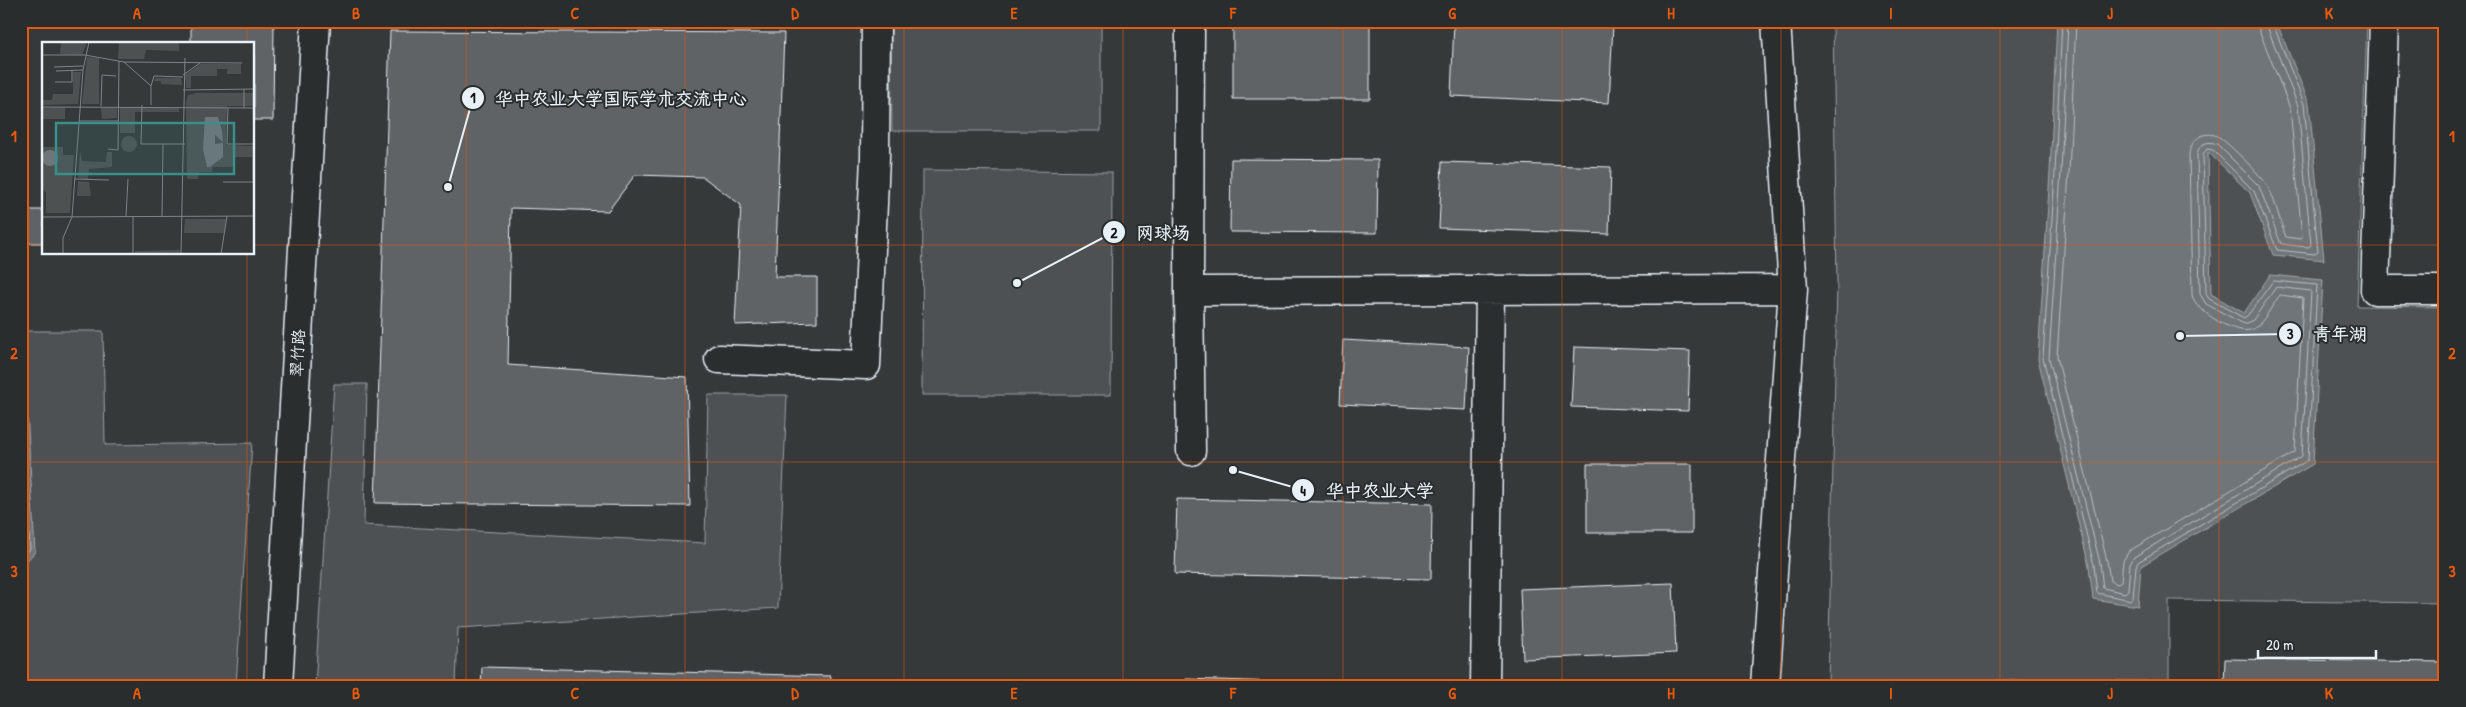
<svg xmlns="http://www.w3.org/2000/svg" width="2466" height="707" viewBox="0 0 2466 707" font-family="'Patrick Hand','LXGW WenKai TC',sans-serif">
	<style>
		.green { fill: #4d5152; stroke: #9aa1a5 }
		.water { fill: #707579; stroke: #a0a7ac }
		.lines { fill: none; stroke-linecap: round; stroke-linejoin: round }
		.shore { stroke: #b8bfc5; stroke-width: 1 }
		.building { fill: #5f6365; stroke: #e8f1f8 }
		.minor-casing { stroke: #e8f1f8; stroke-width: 31 }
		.tertiary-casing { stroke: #e8f1f8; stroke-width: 31 }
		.minor { stroke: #2a2d2e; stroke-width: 28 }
		.tertiary { stroke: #2a2d2e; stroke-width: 28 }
		.grid { fill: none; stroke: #e8590c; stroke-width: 1; stroke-opacity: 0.55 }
		.labels { text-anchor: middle; stroke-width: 4; stroke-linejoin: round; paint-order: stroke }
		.street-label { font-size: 16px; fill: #e8f1f8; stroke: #2a2d2e }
		.inset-road { fill: none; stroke: #7d8386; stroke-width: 1 }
		.view { fill: #3a8f8a; fill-opacity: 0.15; stroke: #3a8f8a; stroke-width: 2.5 }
		.inset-edge { fill: none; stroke: #e8f1f8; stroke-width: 2.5 }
		.leader { fill: none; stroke: #e8f1f8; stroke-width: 2 }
		.callout-dot { fill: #e8f1f8; stroke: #2a2d2e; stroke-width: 2 }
		.mark-label { font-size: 15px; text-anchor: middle; font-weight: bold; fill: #111 }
		.callout-label { font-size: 18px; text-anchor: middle; font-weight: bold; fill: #e8f1f8; stroke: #2a2d2e; stroke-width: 4; stroke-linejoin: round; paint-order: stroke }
		.neatline { fill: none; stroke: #e8590c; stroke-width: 2 }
		.grid-label { font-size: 16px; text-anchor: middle; font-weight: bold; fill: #e8590c }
	</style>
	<rect width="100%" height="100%" fill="#35393a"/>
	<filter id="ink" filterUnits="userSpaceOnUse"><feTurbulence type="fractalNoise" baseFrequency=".02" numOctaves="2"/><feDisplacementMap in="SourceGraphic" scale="10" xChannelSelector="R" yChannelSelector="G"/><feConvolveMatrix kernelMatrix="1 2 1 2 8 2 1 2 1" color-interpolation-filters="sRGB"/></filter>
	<g filter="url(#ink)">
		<path class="green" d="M891,21H1101V131H892Z
			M1833,21H2367L2357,306L2445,307V603L2169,600V681L1980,680L1979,686H1828L1837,284Z
			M923,170L1112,172L1111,395H922Z
			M21,331H103L105,445L252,443L236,686H21Z
			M334,384H367L364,525L705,543L708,395H787L778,608L458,628L456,686H315Z"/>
		<path class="water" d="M2057,21H2276L2309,103L2324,260L2273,255L2250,193L2208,152L2211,294L2244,313L2270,275L2323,280L2313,464L2141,566L2138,606L2093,599L2089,566L2038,359L2050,172Z
			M21,408L27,411L35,552L21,567Z"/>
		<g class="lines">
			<path class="shore" d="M2062,21L2055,172L2043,358L2094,565L2097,593L2131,600L2133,598L2136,566L2138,562L2308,460L2317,285L2273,281L2248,315L2244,318L2209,299L2206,294L2203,154L2207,149L2213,150L2254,191L2277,250L2315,254L2318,252L2304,104L2272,21
				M2068,21L2061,172L2049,358L2100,563L2103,588L2125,593L2128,590L2130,564L2134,557L2302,456L2311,291L2276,287L2253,320L2244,324L2206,304L2200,294L2197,154C2199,144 2207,140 2217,144L2259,186L2281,244L2308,247L2311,245L2298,106L2265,21
				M2076,21L2069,173L2057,357L2107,561L2110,581L2118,584L2121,582L2123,561L2129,551L2295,452L2303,298L2280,295C2272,305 2264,323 2253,329C2237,337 2195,311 2192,295L2189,154C2191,140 2203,130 2217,136C2226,140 2259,174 2265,182C2275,197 2279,220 2286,237L2300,239L2302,237L2290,108L2259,30L2258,21
				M21,414L30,549L21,560"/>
		</g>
		<path class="building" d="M191,21H274L273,120H254V44H191Z
			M1454,21L1613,24L1609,103L1451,96Z
			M1233,24H1370V99H1233Z
			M390,31L784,33L775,277H817V322L735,325L741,205L703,177L635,175L608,211L511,208L508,365L687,377L690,506L375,503Z
			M1231,159L1378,160L1377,233L1230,232Z
			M2444,159H2445V224H2442Z
			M1442,162L1611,167L1609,234L1439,228Z
			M21,210H44V243H21Z
			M1343,340L1469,347L1466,410L1340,404Z
			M1574,347L1690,351L1688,411L1571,407Z
			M1587,464H1692V533H1587Z
			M1177,499L1432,504L1431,579L1175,574Z
			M1673,583L1676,653L1523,659L1520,589Z
			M2225,659L2445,662V686H2224Z
			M482,667L831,676L830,686H481Z
			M1186,679L1402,686H1186Z
			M1019,681V686H916V683Z"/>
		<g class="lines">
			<defs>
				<path id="minor" d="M1190,21L1189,291L1793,289
					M2384,21L2375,290H2445
					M1189,291L1191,451
					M719,359L866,365L875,157L876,21
					M1485,686L1490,289
					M1765,686L1793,289L1776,21"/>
				<path id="tertiary" d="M278,686L316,21"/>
			</defs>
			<use href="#minor" class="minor-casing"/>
			<use href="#tertiary" class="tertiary-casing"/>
			<use href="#minor" class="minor"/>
			<use href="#tertiary" class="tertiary"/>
		</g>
	</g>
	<path class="grid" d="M247,21V44M466,21V686M685,21V686M904,21V686M1123,21V686M1343,21V686M1562,21V686M1781,21V686M2000,21V686M2219,21V686M21,245H44M254,245H2445M247,254V686M21,462H2445"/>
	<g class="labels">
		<g class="street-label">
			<text transform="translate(297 353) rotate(-87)" y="6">翠竹路</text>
		</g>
	</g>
	<g transform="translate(42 42)">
		<rect width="212" height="212" fill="#35393a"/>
		<path d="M45,0L40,13L18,12L19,1ZM77,0H137V9L104,8L102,17H76ZM45,15L57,16V62H40ZM158,22H199V32H185V27H175V34H149V46H144L143,33ZM31,30H39L36,62L0,63V58H10L11,52H31ZM113,36H139L140,43L119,42V39H112ZM154,51H212V64H185L184,103L212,104V138H210V115H193V125H171L170,130H157L156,137H145L144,60L146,53ZM23,65V77H0V66ZM59,66H75V76L60,77ZM78,66H137V70H93V91H78ZM79 102a8 8 0 1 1 16 0a8 8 0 1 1-16 0ZM0,105H21V113H32L28,171H4V151L0,146ZM38,109L40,119L64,120L65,110H70V125L47,127L46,138L36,136ZM36,139L47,140L49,154H35ZM143,177H184L182,191H142ZM138,208L137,212H93V209Z" fill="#4d5152"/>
		<path d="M163,75H176L180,89L181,100L173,93V102L181,101V115L168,125H165L161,107ZM0 116a8 8 0 1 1 16 0a8 8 0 1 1-16 0Z" fill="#707579"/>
		<path class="inset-road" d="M0,13H43L82,20L109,44V63M82,20L200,21M12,25L41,24M14,29L41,28M141,33L158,21M13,40H30V28M109,44L112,34L141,35M141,48L213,47M100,63L99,102H143M59,64L60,33L74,34M0,65L213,66M186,66L185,102H213M202,66V47M37,79H77M66,107L76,108L77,19M33,137L67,138M181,140H213M84,174L86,137M0,175L213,174M120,175L121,102M21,212V196L30,175L41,28L47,0M91,212V175M139,212L143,16M179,212L185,174"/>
		<path class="view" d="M14,81H192V132H14Z"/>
		<rect width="212" height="212" class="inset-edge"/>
	</g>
	<path class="leader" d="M448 187L473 98M1017 283L1114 232M2180 336L2290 334M1233 470L1303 490"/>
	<g class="callout-dot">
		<circle cx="448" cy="187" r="5"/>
		<circle cx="1017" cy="283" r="5"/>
		<circle cx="2180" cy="336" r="5"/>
		<circle cx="1233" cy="470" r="5"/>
		<circle cx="473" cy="98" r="12"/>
		<circle cx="1114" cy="232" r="12"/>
		<circle cx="2290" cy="334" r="12"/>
		<circle cx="1303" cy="490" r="12"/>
	</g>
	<g class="mark-label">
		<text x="473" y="103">1</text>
		<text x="1114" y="238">2</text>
		<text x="2290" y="339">3</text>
		<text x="1303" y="496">4</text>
	</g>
	<g class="callout-label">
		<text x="621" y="105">华中农业大学国际学术交流中心</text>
		<text x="1163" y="239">网球场</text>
		<text x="2340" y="340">青年湖</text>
		<text x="1380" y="497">华中农业大学</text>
	</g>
	<rect width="2466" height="707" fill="none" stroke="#2a2d2e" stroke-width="55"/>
	<path d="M2258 650v8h118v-8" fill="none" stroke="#e8f1f8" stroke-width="2.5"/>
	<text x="2266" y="650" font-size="15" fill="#e8f1f8" stroke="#2a2d2e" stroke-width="4" paint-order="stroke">20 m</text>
	<rect x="28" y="28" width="2410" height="652" class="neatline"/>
	<g class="grid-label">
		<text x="137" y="19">A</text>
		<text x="356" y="19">B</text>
		<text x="575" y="19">C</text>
		<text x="795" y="19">D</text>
		<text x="1014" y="19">E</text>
		<text x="1233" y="19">F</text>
		<text x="1452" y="19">G</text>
		<text x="1671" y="19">H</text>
		<text x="1891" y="19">I</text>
		<text x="2110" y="19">J</text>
		<text x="2329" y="19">K</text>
		<text x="14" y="142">1</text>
		<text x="2452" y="142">1</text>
		<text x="14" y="359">2</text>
		<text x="2452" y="359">2</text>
		<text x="14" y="577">3</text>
		<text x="2452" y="577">3</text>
		<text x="137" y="699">A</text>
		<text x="356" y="699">B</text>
		<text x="575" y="699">C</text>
		<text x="795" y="699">D</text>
		<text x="1014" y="699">E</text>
		<text x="1233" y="699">F</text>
		<text x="1452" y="699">G</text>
		<text x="1671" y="699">H</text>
		<text x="1891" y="699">I</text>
		<text x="2110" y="699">J</text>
		<text x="2329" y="699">K</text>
	</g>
</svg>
